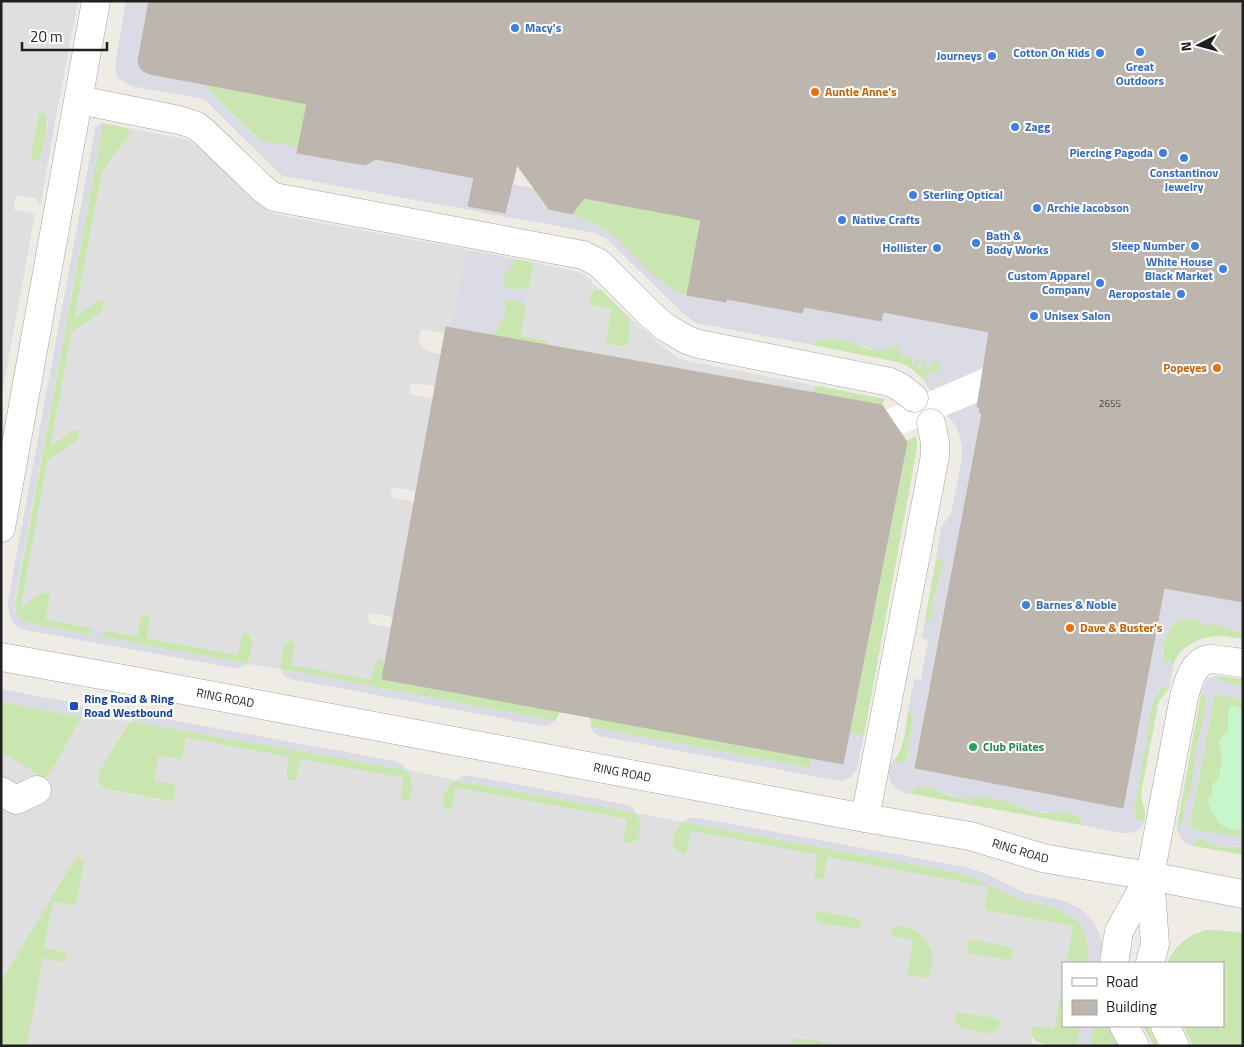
<svg xmlns="http://www.w3.org/2000/svg" width="1244" height="1047" viewBox="0 0 1244 1047" font-family="'Titillium Web',sans-serif">
	<style>
		.grass { fill: #c9e5b0 }
		.park { fill: #c7f6cc }
		.parking { fill: #dfdfdf; fill-rule: evenodd }
		.plaza { fill: #dbdbe5 }
		.pier { fill: #fff }
		.building { fill: #bcb6af; stroke: #c0b4aa }
		.lines { fill: none; stroke-linecap: round; stroke-linejoin: round }
		.minor-casing { stroke: #a3a3a3; stroke-width: 29 }
		.minor { stroke: #fff; stroke-width: 28 }
		.shop-dot { fill: #3f7fe0; stroke: #fff; stroke-width: 2 }
		.food-dot { fill: #e8710a; stroke: #fff; stroke-width: 2 }
		.transit-dot { fill: #1a4fb4; stroke: #fff; stroke-width: 2 }
		.leisure-dot { fill: #2e9e5b; stroke: #fff; stroke-width: 2 }
		.labels { text-anchor: middle; stroke-width: 4; stroke-linejoin: round; paint-order: stroke }
		.number-label { font-size: 10px; fill: #464543 }
		.shop-label { font-size: 12px; font-weight: bold; fill: #366cbe; stroke: #fff; text-anchor: start }
		.food-label { font-size: 12px; font-weight: bold; fill: #c56008; stroke: #fff; text-anchor: start }
		.street-label { font-size: 12px; fill: #1f1f1f; stroke: #fff }
		.transit-label { font-size: 12px; font-weight: bold; fill: #164399; stroke: #fff; text-anchor: start }
		.leisure-label { font-size: 12px; font-weight: bold; fill: #27864d; stroke: #fff; text-anchor: start }
	</style>
	<rect width="100%" height="100%" fill="#efece6"/>
	<path class="grass" d="M202,85L307,104L298,148L266,142L260,140L209,90Z
		M41,112L46,113C48,130 45,146 38,162L32,160L31,154L38,115Z
		M103,123L127,128L130,134L102,172L75,316L99,300L103,301V308L100,313L72,332L51,445L74,430L78,429L80,432L77,441L48,460L21,607C29,601 40,591 49,592L50,596L46,619L92,628L90,635L27,623C19,619 15,613 15,604Z
		M579,197L683,217L688,216L704,207L687,295L676,293L664,284L594,223L569,213C577,211 578,204 579,197Z
		M516,259L531,262L533,264L529,288L521,290L504,287C502,274 507,268 516,259Z
		M596,289L601,290L631,319L628,343L625,347L605,344L611,309L592,305L589,303C589,298 590,292 596,289Z
		M504,298L520,301L526,307L521,336L548,341L549,344L547,345L491,335C503,323 506,315 504,298Z
		M838,338L855,343L869,350L887,349L899,345L907,355H909L913,359L912,364L916,360H919V369L924,360L927,362L937,359L942,368L923,379L908,366L897,362L813,345L814,340Z
		M818,386L879,398L885,399L882,405L811,392L814,387Z
		M915,436L917,441V448L864,735L849,733L907,441Z
		M936,559L944,561V565L933,600L932,620L925,619Z
		M143,614H146L150,616L147,638L238,655L241,637L244,633H249C256,640 251,653 248,662L247,664L101,637L103,630L137,636L141,615Z
		M1188,618L1198,619L1208,626L1212,624H1215L1243,633V639C1235,638 1227,636 1219,636C1202,636 1179,646 1174,663L1165,662L1163,660C1162,640 1166,623 1188,618Z
		M289,641H292L295,643L292,665L371,679C373,672 372,661 379,658C388,661 383,672 382,679L560,712L555,721L281,669L280,666L284,644Z
		M1221,676L1243,679V688L1219,681Z
		M1161,687L1169,689L1160,700L1158,704L1141,794C1142,805 1148,811 1144,822L1136,820L1134,808L1135,800L1138,787L1142,757L1146,746L1149,718L1153,701Z
		M1201,694L1205,696L1206,704L1204,720L1197,745L1191,791L1185,805L1184,819L1180,826H1177Z
		M1215,694L1243,699V711L1239,708L1231,710L1229,731L1221,752L1222,762L1219,777L1212,786C1215,799 1209,817 1224,826C1229,829 1236,830 1243,829V838L1189,829Z
		M1,702L82,717L48,777H42L1,752Z
		M908,712L913,713L907,761L905,763L893,761C905,749 905,728 908,712Z
		M590,717L812,758L810,768L591,727Z
		M130,721L408,770C413,780 415,790 409,800L403,802L400,798L403,778L301,760L296,780L290,781C282,776 288,765 289,757L186,738L183,755L180,759H176L159,756L154,780L175,784C177,789 176,798 172,802L106,789C98,785 97,779 99,771Z
		M455,780L636,813C642,822 644,832 637,841L627,844L624,842V837L627,819L457,788L452,808L450,810C434,807 447,786 455,780Z
		M918,787C937,784 942,796 958,798C963,799 969,797 974,797C983,796 992,798 1001,800C1016,803 1029,812 1045,813C1049,813 1053,812 1056,812C1066,812 1074,815 1082,819L1081,825L912,794L913,790Z
		M683,822L961,873C981,879 998,891 1018,898C1025,901 1033,902 1041,904C1075,912 1091,926 1088,963H1066L1073,926L988,911C982,904 987,894 988,887L828,857L824,877L820,880L816,879L814,876L817,855L692,831L687,852L683,854C665,847 672,832 683,822Z
		M1198,839C1208,838 1213,846 1222,847C1229,848 1235,846 1243,847V855L1193,846V842Z
		M77,854L84,859V862L77,901L75,904L72,905L53,902L47,937L66,954L67,958L65,962H62L43,959L27,1046H1V981Z
		M819,911L857,918L861,920V925L858,929H854L819,923L816,920L815,917L816,912Z
		M896,925C904,927 913,928 919,933C933,943 936,962 929,977L925,978L907,975L893,936L891,933L892,927Z
		M1206,930H1216L1243,933V1046H1193L1183,1026H1223V963H1167C1174,946 1188,935 1206,930Z
		M973,939L1012,947C1014,951 1013,957 1010,961L1008,960L970,954L967,952C966,946 967,941 973,939Z
		M1063,980V1026H1080L1077,1046H1071L1070,1045L1069,1046C1056,1046 1026,1047 1032,1027L1036,1026L1054,1029Z
		M957,1012L997,1018L1000,1021C999,1041 976,1031 964,1029C957,1027 954,1022 955,1014Z
		M1093,1026H1108L1119,1046H1090Z
		M1143,1026H1148L1158,1046H1154Z
		M795,1037L835,1044L837,1046H792L793,1039Z"/>
	<path class="park" d="M1235,705L1236,707L1239,708L1243,711V829C1228,831 1218,825 1214,811H1211L1208,800L1214,792L1212,786C1226,769 1222,760 1219,740L1228,731V713L1230,710L1229,707Z"/>
	<path class="parking" d="M1,1H78L56,117L53,114L43,112H41L38,115L31,154V158L33,161L45,163L48,162L40,207L37,199L20,195L16,196L14,202V209L15,210L35,214L1,399Z
		M122,127L180,138L190,141L206,154L253,200L272,213L290,217L469,250L465,252L451,328L445,333L426,330H422L420,332L419,343L424,349L430,352L441,354L436,386L414,383L411,384L409,389L410,393L412,395L433,399L416,491L394,487L391,490V495L394,498L414,502L393,617L374,613H370L368,617L369,623L391,628L384,664L382,659L378,658L376,660L371,680L292,665L295,645L292,641L286,642L284,644L280,665L281,669L247,664L249,659L253,639L252,635L249,633H244L241,637L238,655L147,638L150,619L149,615L146,614L141,615L137,636L46,619L50,596L49,592L47,591L43,592L21,607L48,460L77,441L80,434L78,429L74,430L51,445L72,332L100,313L103,308V301L102,300H99L75,317L102,172L130,134L128,129Z
		M529,261L578,272L583,274L599,289L592,291L590,296L589,303L592,305L611,309L605,344L622,347L627,345L631,325L630,318L673,355L686,361L818,386L814,387L811,392L547,345L549,344L548,341L521,336L533,266L532,263Z
		M82,717L130,721L99,771L98,775V780L102,787L117,792L170,802L173,801L176,788V785L171,783L154,780L156,768L159,756L176,759L181,758L183,755L186,738L289,757L285,776L287,780L290,781H295L297,778L301,760L312,761L403,778L400,797L404,802L409,800L412,793V778L408,770L455,780L446,789L443,797L442,804L445,809L447,810H450L452,808L456,788L480,792L627,819L624,837V842L630,844L637,841L641,834L640,821L636,813L683,822L675,830L672,842L674,849L676,851L683,854L687,852L688,849L691,831L817,855L814,876L816,879L820,880L824,877L828,857L989,887L985,904L986,909L988,911L1073,926L1066,963H1063V980L1054,1029L1036,1026L1032,1027L1030,1032L1032,1038L1031,1046H837L835,1044L798,1037L793,1039L792,1046H27L43,958L62,962L65,961L67,958L66,955L64,952L44,948L53,902L69,905L75,904L77,901L84,862V858L78,854L1,981V752L42,777H46L49,775ZM819,911L857,918L861,920V925L858,929H854L819,923L816,920L815,917L816,912ZM896,925L913,929L919,932L925,938L930,945L933,960L929,977L925,978L907,975L913,940L893,936L891,931L892,927ZM973,939L1012,947L1014,950L1012,959L1010,961L1008,960L970,954L967,952L968,943L970,940ZM957,1012L997,1018L1000,1021V1025L996,1031L990,1033H985L964,1029L960,1028L956,1024L955,1021V1014Z"/>
	<path class="plaza" d="M126,1H149L138,61L141,68L143,71L146,73L202,85L209,90L255,136L260,140L266,142L371,158L474,178L469,199L471,206L473,207L500,212H502L511,184L548,191L546,203L548,208L578,216L594,223L608,231L620,241L654,275L676,293L726,302L728,294L802,313L805,300L842,314L880,321L883,312L989,332L984,368L931,392L923,379L941,368L937,360L928,371L924,368L927,363L924,360L919,369L917,367L919,360H916L915,365L912,364L913,359L909,358V355H907L906,358L901,357L899,345L883,350H873L855,343L838,338L814,340L813,345L695,323L682,312L607,239L595,233L284,176L281,175L207,102L199,98L131,86L127,84L119,79L117,76L115,66Z
		M46,113L53,114L56,117L48,162L45,163L38,162L43,151L48,125Z
		M103,123L15,600V608L17,614L21,619L27,623L90,635L92,628L103,630L102,637L247,664L241,668H234L30,631L20,628L15,624L12,621L9,613L8,601L95,129L99,124Z
		M469,250L516,259L505,274L503,278L504,287L521,290L529,288L526,307L520,301L504,298L505,311L502,321L491,335L451,328L465,252Z
		M978,402L977,407L980,408L979,412L982,413L968,488L1123,808L1164,588L1243,602V633L1215,624L1206,626L1200,622L1198,619L1195,618L1184,619L1175,623L1169,629L1167,633L1162,649L1163,660L1165,662L1174,663L1169,689L1160,687L1153,701L1150,714L1146,746L1142,757L1141,771L1135,800L1134,808L1136,820L1144,822L1141,827L1134,832L1129,833H1120L1081,825L1082,819L1071,814L1057,812H1037L1009,802L983,797L958,798L929,787H918L913,790L912,794L905,793L898,790L891,783L888,772L891,764L893,761L905,763L908,757L913,713L908,712L914,679L921,680L928,640L922,638L925,619L932,620L933,600L944,565V561L936,559L941,529L943,524L951,514L961,463L962,448L959,434L956,426L947,415Z
		M281,669L555,721L549,725L543,726L290,679L284,676Z
		M1215,676H1221L1220,681L1243,688V699L1215,694L1189,828L1243,838V848L1237,846L1221,847L1217,845H1212L1208,841L1204,839H1198L1193,842V846L1185,843L1181,839L1177,831V826H1180L1184,819L1185,806L1191,791L1197,745L1204,720L1206,704L1205,696L1201,694L1202,689L1208,679Z
		M1,689L79,704L83,707L82,717L1,702Z
		M136,715H144L395,761L400,763L408,770L130,721Z
		M591,727L810,768L812,758L843,764L849,733L864,735L857,769L851,777L840,781L599,736L594,733Z
		M463,776H472L623,804L632,807L636,813L455,780Z
		M689,818H699L965,867L984,873L1025,893L1062,900L1081,909L1092,920L1100,934L1102,941V947L1100,963H1088L1087,938L1081,925L1076,920L1056,908L1019,899L972,877L945,870L683,822Z
		M1080,1026H1093L1090,1046H1077Z"/>
	<path class="pier" d="M984,368L978,402L947,415L902,434L886,410Z"/>
	<path class="building" d="M149,1H1243V602L1164,588L1123,808L915,768L982,413L979,412L980,408L977,407L989,332L883,312L881,321L804,307L802,313L727,299L726,302L687,295L701,220L584,198L572,214L549,209L517,165L505,213L468,206L474,178L376,159L365,165L297,153L307,104L150,74L143,71L140,68L138,61Z
		M446,327L882,405L907,442L843,764L382,679Z"/>
	<g class="lines">
		<defs>
			<g id="minor">
				<path d="M79,100L179,120L195,125L204,132L263,189L274,197L583,255L599,263L651,315L665,327L687,340L699,344L890,382L900,387L914,398"/>
				<path d="M1,528L96,1"/>
				<path id="s1" d="M1,657L129,680L865,818L970,836L1043,858L1065,862L1150,876L1243,894"/>
				<path d="M1,791L16,800L37,790"/>
				<path d="M865,818L935,456V443L931,423"/>
				<path d="M1114,963L1119,931L1150,876"/>
				<path d="M1150,963L1155,944L1150,876L1184,697C1188,682 1194,658 1213,659L1243,663"/>
				<path d="M1124,1026L1135,1046"/>
				<path d="M1165,1026L1175,1046"/>
			</g>
		</defs>
		<use href="#minor" class="minor-casing"/>
		<use href="#minor" class="minor"/>
	</g>
	<g class="shop-dot">
		<circle cx="515" cy="28" r="5"/>
		<circle cx="1140" cy="52" r="5"/>
		<circle cx="1100" cy="53" r="5"/>
		<circle cx="992" cy="56" r="5"/>
		<circle cx="1015" cy="127" r="5"/>
		<circle cx="1163" cy="153" r="5"/>
		<circle cx="1184" cy="158" r="5"/>
		<circle cx="913" cy="195" r="5"/>
		<circle cx="1037" cy="208" r="5"/>
		<circle cx="842" cy="220" r="5"/>
		<circle cx="976" cy="243" r="5"/>
		<circle cx="1195" cy="246" r="5"/>
		<circle cx="937" cy="248" r="5"/>
		<circle cx="1223" cy="269" r="5"/>
		<circle cx="1100" cy="283" r="5"/>
		<circle cx="1181" cy="294" r="5"/>
		<circle cx="1034" cy="316" r="5"/>
		<circle cx="1026" cy="605" r="5"/>
	</g>
	<g class="food-dot">
		<circle cx="815" cy="92" r="5"/>
		<circle cx="1217" cy="368" r="5"/>
		<circle cx="1070" cy="628" r="5"/>
	</g>
	<rect class="transit-dot" x="69" y="701" width="10" height="10" rx="2.5"/>
	<circle class="leisure-dot" cx="973" cy="747" r="5"/>
	<g class="labels">
		<g class="number-label">
			<text x="1110" y="407">2655</text>
		</g>
		<g class="shop-label">
			<text x="525" y="32">Macy's</text>
			<text x="1090" y="57" text-anchor="end">Cotton On Kids</text>
			<text x="982" y="60" text-anchor="end">Journeys</text>
			<text x="1140" y="71" text-anchor="middle">Great<tspan x="1140" dy="14">Outdoors</tspan></text>
			<text x="1025" y="131">Zagg</text>
			<text x="1153" y="157" text-anchor="end">Piercing Pagoda</text>
			<text x="1184" y="177" text-anchor="middle">Constantinov<tspan x="1184" dy="14">Jewelry</tspan></text>
			<text x="923" y="199">Sterling Optical</text>
			<text x="1047" y="212">Archie Jacobson</text>
			<text x="852" y="224">Native Crafts</text>
			<text x="986" y="240">Bath &amp;<tspan x="986" dy="14">Body Works</tspan></text>
			<text x="1185" y="250" text-anchor="end">Sleep Number</text>
			<text x="927" y="252" text-anchor="end">Hollister</text>
			<text x="1213" y="266" text-anchor="end">White House<tspan x="1213" dy="14">Black Market</tspan></text>
			<text x="1090" y="280" text-anchor="end">Custom Apparel<tspan x="1090" dy="14">Company</tspan></text>
			<text x="1171" y="298" text-anchor="end">Aeropostale</text>
			<text x="1044" y="320">Unisex Salon</text>
			<text x="1036" y="609">Barnes &amp; Noble</text>
		</g>
		<g class="food-label">
			<text x="825" y="96">Auntie Anne's</text>
			<text x="1207" y="372" text-anchor="end">Popeyes</text>
			<text x="1080" y="632">Dave &amp; Buster's</text>
		</g>
		<g class="street-label">
			<text dy="4" stroke="none"><textPath href="#s1" startOffset="228">RING ROAD</textPath></text>
			<text dy="4" stroke="none"><textPath href="#s1" startOffset="632">RING ROAD</textPath></text>
			<text dy="4" stroke="none"><textPath href="#s1" startOffset="1038">RING ROAD</textPath></text>
		</g>
		<g class="transit-label">
			<text x="84" y="703">Ring Road &amp; Ring<tspan x="84" dy="14">Road Westbound</tspan></text>
		</g>
		<g class="leisure-label">
			<text x="983" y="751">Club Pilates</text>
		</g>
	</g>
	<rect width="1244" height="1047" fill="none" stroke="#1f1f1f" stroke-width="5"/>
	<rect x="1062" y="962" width="162" height="65" fill="#ffffff" stroke="#a5a5a5"/>
	<rect x="1072" y="978" width="25" height="8" fill="#ffffff" stroke="#a5a5a5"/>
	<text x="1106" y="987" font-size="15" fill="#1f1f1f">Road</text>
	<rect x="1072" y="1000" width="25" height="15" fill="#bcb6af" stroke="#a5a5a5"/>
	<text x="1106" y="1012" font-size="15" fill="#1f1f1f">Building</text>
	<g transform="translate(1199 45) rotate(264)" stroke="#ffffff" stroke-width="4" paint-order="stroke">
	<path d="M0-4L9 19L0 12L-9 19Z" fill="#1f1f1f"/>
	<text y="-8" font-size="14" font-weight="bold" text-anchor="middle" fill="#1f1f1f">N</text>
	</g>
	<path d="M22 42v8h85v-8" fill="none" stroke="#1f1f1f" stroke-width="2.5"/>
	<text x="30" y="42" font-size="15" fill="#1f1f1f" stroke="#ffffff" stroke-width="4" paint-order="stroke">20 m</text>
</svg>
